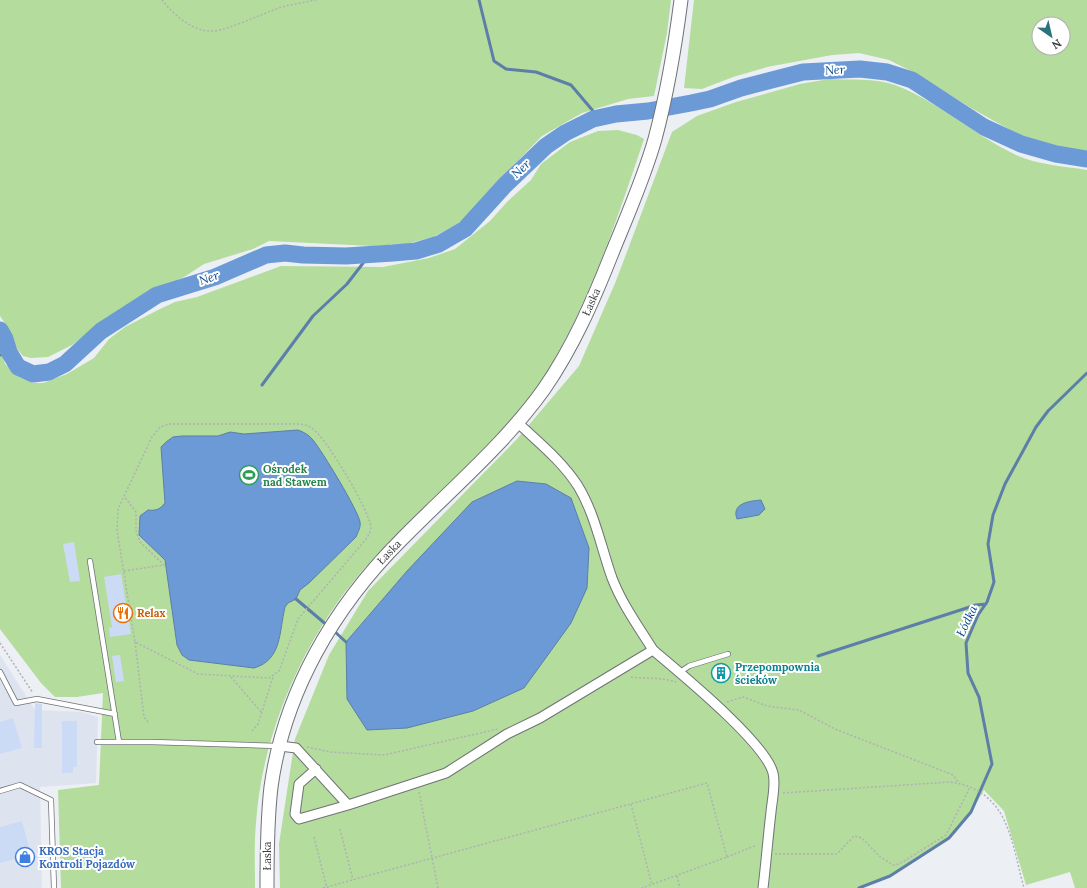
<svg xmlns="http://www.w3.org/2000/svg" width="1087" height="888" viewBox="0 0 1087 888" font-family="Lora,serif">
	<style>
		.built { fill: #dde4ef }
		.green { fill: #b4dc9c; fill-rule: evenodd }
		.water { fill: #6b9ad7; stroke: #5d7ea9 }
		.lines { fill: none; stroke-linecap: round; stroke-linejoin: round }
		.stream { stroke: #5d7ea9; stroke-width: 3 }
		.river { stroke: #6b9ad7; stroke-width: 17 }
		.building { fill: #cbdbf6 }
		.lane-casing { stroke: #6f7276; stroke-width: 6 }
		.street-casing { stroke: #6f7276; stroke-width: 11 }
		.secondary-casing { stroke: #6f7276; stroke-width: 15 }
		.path { stroke: #afb1b5; stroke-width: 1.5; stroke-dasharray: 2 2; stroke-linecap: butt }
		.lane { stroke: #fff; stroke-width: 4.5 }
		.street { stroke: #fff; stroke-width: 9 }
		.secondary { stroke: #fff; stroke-width: 13 }
		.labels { text-anchor: middle; stroke-width: 4; stroke-linejoin: round; paint-order: stroke }
		.street-label { font-size: 11px; fill: #3b3c3e; stroke: #fff }
		.leisure-label { font-size: 11px; font-weight: bold; fill: #27864d; stroke: #fff; text-anchor: start }
		.food-label { font-size: 11px; font-weight: bold; fill: #c56008; stroke: #fff; text-anchor: start }
		.culture-label { font-size: 11px; font-weight: bold; fill: #0d838f; stroke: #fff; text-anchor: start }
		.shop-label { font-size: 11px; font-weight: bold; fill: #366cbe; stroke: #fff; text-anchor: start }
		.water-label { font-size: 12px; font-style: italic; fill: #044890; stroke: #fff }
	</style>
	<rect width="100%" height="100%" fill="#eceff3"/>
	<path class="built" d="M0,655L35,710L81,712L98,717L96,783L40,787L42,888H0Z"/>
	<path class="green" d="M0,0H671L667,33L654,96L628,99L582,113L542,136L492,188L474,211L456,225L433,237L406,244L372,246L269,241L253,249L204,264L184,277L121,308L72,345L48,357L31,358L23,356L14,345L8,328L0,316Z
		M694,0H1087V151L1061,147L1021,136L971,108L917,74L889,60L859,53L832,55L767,67L733,77L702,89L684,88ZM1039,24H1063V48H1039Z
		M829,79C850,80 875,78 895,85C939,102 974,135 1016,155C1037,165 1064,166 1087,170V888H1075L1070,872L1026,885L1004,811L984,790L971,812L949,838L890,876L859,888H280L279,844L295,739L329,655L368,591L517,439L579,366L616,281L672,132L697,116L736,102L800,84Z
		M618,130L637,135L644,139C614,229 584,319 530,398C521,411 509,422 498,434C474,461 449,487 423,512C406,528 388,543 372,560C308,628 262,730 256,823C254,844 255,866 255,888H61L58,790L99,785L103,693L77,697H55L41,683L0,629V346L5,364L19,377L33,383H43L67,374L94,358L109,339L125,327L158,310L175,302L197,297L281,266L383,267L429,258L455,249L490,221L507,202L531,180L541,164L570,142L598,131Z"/>
	<path class="water" d="M298,430C304,432 309,435 313,440C322,451 358,510 360,522C361,527 358,532 356,537L309,583L300,590L296,599L288,603L285,607C279,632 282,660 254,668L189,660L182,655L177,645L165,560L139,535L140,516L148,510C157,511 160,509 165,503L161,447L166,442L173,437L182,436H218L230,432L244,434Z
		M517,481L546,484L571,498L589,548L587,588L571,623L524,688L473,711L407,728L367,730L347,699L346,642L407,571L472,502Z
		M761,500L765,509L759,515L737,519C731,503 750,501 761,500Z"/>
	<g class="lines">
		<path class="stream" d="M479,0L494,61L506,69L536,72L571,85L599,118
			M0,355L9,352
			M262,385L313,316L347,284L370,254
			M296,599L328,626
			M334,631L346,642
			M818,656L976,605L986,604
			M859,888L890,876L949,838L971,812L992,764L979,697L968,673L966,643L978,615L987,602L994,582L988,544L993,515L1005,484L1036,427L1048,411L1087,373"/>
		<path class="river" d="M0,330L5,339L9,352L18,367L33,374L49,372L65,364L101,331L157,295L215,277L266,255L285,253L303,255L346,256L393,253L416,251L439,244L465,229L505,185L546,146L565,133L593,119L616,114L648,111L691,103L710,99L741,88L803,72L860,69L887,72L912,80L984,127L1021,144L1056,154L1087,159"/>
	</g>
	<path class="building" d="M74,542L80,581L70,582L63,544Z
		M121,574L131,634L110,637L109,628L112,627L104,577Z
		M120,655L124,681L116,682L112,656Z
		M35,703L42,704V748H34Z
		M13,718L22,748L0,754V722Z
		M62,721H77V767H73V773H62Z
		M22,821L31,855L0,863V827Z"/>
	<g class="lines">
		<defs>
			<path id="lane" d="M90,561L119,742
				M0,672L16,703L37,699L115,714
				M679,673L689,666L728,654
				M97,742H152L278,746
				M0,791L20,785L51,800L54,888"/>
			<path id="street" d="M653,650C680,673 765,742 773,773C776,785 772,800 771,812C768,837 766,863 763,888
				M280,746L296,748L348,805L299,819L295,814L299,784L316,769
				M348,805L446,773L507,734L540,718L653,650C638,626 622,604 612,578C601,547 595,514 578,486C562,461 538,442 517,422"/>
			<path id="secondary" d="M267,888C267,854 267,821 271,787C284,692 334,607 401,540C449,491 504,445 544,389C573,347 593,301 612,253C627,216 644,178 655,139C667,94 675,47 681,0"/>
		</defs>
		<use href="#lane" class="lane-casing"/>
		<use href="#street" class="street-casing"/>
		<use href="#secondary" class="secondary-casing"/>
		<path class="path" d="M162,0C173,14 192,31 210,31C224,32 257,16 271,11C285,5 301,3 316,0
			M169,424H293C300,424 307,424 313,429C327,439 369,510 371,527C371,531 369,534 367,538L298,619L279,671L269,678L198,674L135,642L117,530L118,509L152,437L160,427Z
			M124,571L164,565L140,542L136,531V512L124,496
			M135,642L144,717L148,722
			M0,643L33,693
			M231,677L262,713
			M631,677C645,679 662,677 676,682
			M727,702L743,697L767,706L799,710L835,729L953,775L959,783
			M252,731L258,724L273,677
			M307,747L330,752L384,755L498,729
			M419,792L438,888
			M783,793L950,782C1009,790 1011,841 1024,888
			M631,804L652,885
			M340,829L353,880
			M314,837L327,888
			M775,854H837L854,836L862,838L879,856L893,865L899,864L946,835L970,787
			M727,857L757,845
			M677,876L680,888
			M323,888L707,783L727,857L642,888"/>
		<use href="#lane" class="lane"/>
		<use href="#street" class="street"/>
		<use href="#secondary" class="secondary"/>
	</g>
	<defs>
		<symbol id="stadium-ring" viewBox="-11 -11 22 22"><circle r="9.5" fill="#fff" stroke="#2e9e5b" stroke-width="1.5"/><path d="M0-5a6.5 5 0 1 0 0 10a6.5 5 0 1 0 0-10ZM-3.5-1.8h7v3.6h-7Z" fill="#2e9e5b"/></symbol>
		<symbol id="restaurant-ring" viewBox="-11 -11 22 22"><circle r="9.5" fill="#fff" stroke="#e8710a" stroke-width="1.5"/><path d="M-5-6h1v4h1v-4h1v4h1v-4h1v5L-1.5 .5V6h-2V.5L-5-1ZM5-6V6H3V1.5H1.5Q1.5-4 5-6Z" fill="#e8710a"/></symbol>
		<symbol id="building-ring" viewBox="-11 -11 22 22"><circle r="9.5" fill="#fff" stroke="#0f9aa8" stroke-width="1.5"/><path d="M-4-6H4V6H1V3H-1V6H-4ZM-2.5-4.3h1.7v1.8h-1.7ZM.8-4.3h1.7v1.8H.8ZM-2.5-1h1.7V.8h-1.7ZM.8-1h1.7V.8H.8Z" fill="#0f9aa8"/></symbol>
		<symbol id="shop-ring" viewBox="-11 -11 22 22"><circle r="9.5" fill="#fff" stroke="#3f7fe0" stroke-width="1.5"/><path d="M-5-2.5h2.3a2.7 3.5 0 0 1 5.4 0H5L5.5 6h-11ZM-1.5-2.5h3a1.5 2.3 0 0 0-3 0Z" fill="#3f7fe0"/></symbol>
	</defs>
	<g fill-rule="evenodd">
		<use href="#stadium-ring" x="238" y="464" width="22" height="22"/>
		<use href="#restaurant-ring" x="112" y="602" width="22" height="22"/>
		<use href="#building-ring" x="710" y="662" width="22" height="22"/>
		<use href="#shop-ring" x="14" y="846" width="22" height="22"/>
	</g>
	<g class="labels">
		<g class="street-label">
			<text transform="translate(591 302) rotate(-66)" y="4">Łaska</text>
			<text transform="translate(389 552) rotate(-46)" y="4">Łaska</text>
			<text transform="translate(267 856) rotate(-90)" y="4">Łaska</text>
		</g>
		<g class="leisure-label">
			<text x="263" y="473">Ośrodek<tspan x="263" dy="13">nad Stawem</tspan></text>
		</g>
		<g class="food-label">
			<text x="137" y="617">Relax</text>
		</g>
		<g class="culture-label">
			<text x="735" y="671">Przepompownia<tspan x="735" dy="13">ścieków</tspan></text>
		</g>
		<g class="shop-label">
			<text x="39" y="855">KROS Stacja<tspan x="39" dy="13">Kontroli Pojazdów</tspan></text>
		</g>
		<g class="water-label">
			<text transform="translate(835 70) rotate(-3)" y="4">Ner</text>
			<text transform="translate(521 169) rotate(-43)" y="4">Ner</text>
			<text transform="translate(209 278) rotate(-19)" y="4">Ner</text>
			<text transform="translate(967 621) rotate(-64)" y="4">Łódka</text>
		</g>
	</g>
	<g transform="translate(1051 36) rotate(146)"><circle r="19" fill="#ffffff" stroke="#b1b1b2"/>
	<path d="M0-3L7 15L0 10L-7 15Z" fill="#2b747b"/>
	<text y="-6" font-size="11" font-weight="bold" text-anchor="middle" fill="#3b3c3e">N</text>
	</g>
</svg>
